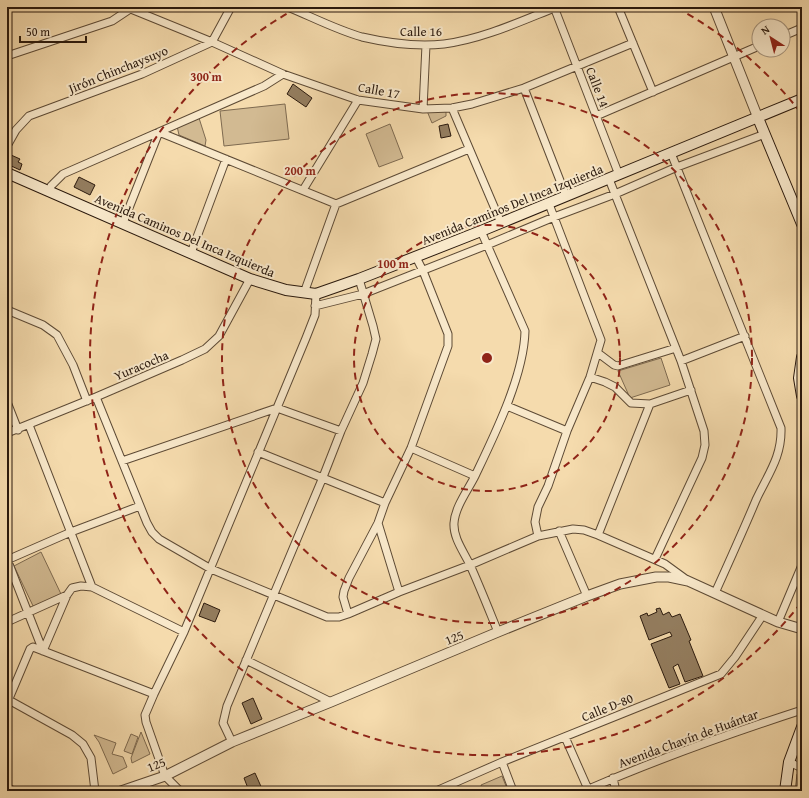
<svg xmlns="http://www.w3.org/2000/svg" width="809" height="798" viewBox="0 0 809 798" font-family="'Gentium Book Plus',serif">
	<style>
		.green { fill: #d2ba92; stroke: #7e6a50 }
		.building { fill: #947e60; stroke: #2a190d }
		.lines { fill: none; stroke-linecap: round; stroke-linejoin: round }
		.minor-casing { stroke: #5d4a35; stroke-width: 9 }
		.tertiary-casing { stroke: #5d4a35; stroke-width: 11 }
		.secondary-casing { stroke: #2a190d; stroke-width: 12 }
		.minor { stroke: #f8e8ca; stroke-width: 7 }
		.tertiary { stroke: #f8e8ca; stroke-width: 9 }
		.secondary { stroke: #f8e8ca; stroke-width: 10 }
		.ring { fill: none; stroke: #8f2418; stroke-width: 2; stroke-dasharray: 7 5 }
		.labels { text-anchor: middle; stroke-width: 4; stroke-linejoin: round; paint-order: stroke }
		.street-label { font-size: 13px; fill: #2a190d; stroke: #f8e8ca }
		.centre { fill: #8f2418; stroke: #f8e8ca; stroke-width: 2 }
		.ring-label { font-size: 12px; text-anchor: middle; font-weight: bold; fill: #8f2418; stroke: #f8e8ca; stroke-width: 4; stroke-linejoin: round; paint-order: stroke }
	</style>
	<rect width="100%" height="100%" fill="#f5dbad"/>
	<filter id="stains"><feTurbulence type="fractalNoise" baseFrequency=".005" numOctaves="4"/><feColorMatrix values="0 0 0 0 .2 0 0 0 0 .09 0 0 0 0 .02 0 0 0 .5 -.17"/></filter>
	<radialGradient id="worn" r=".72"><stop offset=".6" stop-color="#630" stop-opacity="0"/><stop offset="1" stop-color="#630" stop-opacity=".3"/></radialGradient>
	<path class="green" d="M285,104L289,139L224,146L220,111Z
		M427,111H446V116L432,123Z
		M199,118L206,140L205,146L179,135L177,126Z
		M390,124L403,158L379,167L366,134Z
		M661,358L670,385L630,398L618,371Z
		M41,552L61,594L34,608L14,566Z
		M141,732L150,754L132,763L131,758Z
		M131,734L138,737L132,754L124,751Z
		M94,735L116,743L112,754L123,757L127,767L113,774L99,742Z
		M797,774L802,775V791H795Z
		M502,776L508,791H483L481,785Z"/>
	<path class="building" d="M293,84L312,98L306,107L287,94Z
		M448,124L451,136L441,138L439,126Z
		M11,155L20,159L18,162L22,164L20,170L7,164Z
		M79,177L95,185L90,195L74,187Z
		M204,603L220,610L215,622L199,616Z
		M660,608L663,615L669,612L672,617L680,614L691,640L689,641L703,676L685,682L678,664L673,667L680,684L669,688L651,644L672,636L670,632L649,640L640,616L647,613L648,616L657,612L656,609Z
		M253,698L262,719L251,724L242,703Z
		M255,773L263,791H249L244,778Z"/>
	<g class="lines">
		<defs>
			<path id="minor" d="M126,7L212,42L283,74L329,90L358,100L423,109L452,108L472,104L524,88L633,43
				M288,7C312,17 337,30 362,37C388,43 417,47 444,44C482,39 519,22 554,8
				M554,7L619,175
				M618,7L653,92
				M783,36L802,28
				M7,56L112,21L130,9
				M524,88L566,196
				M452,108L501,223
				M423,109L426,45
				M596,116L759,46
				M7,146L16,130L29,116L142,74L212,42L231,7
				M671,153L781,428C782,457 768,474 756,500C743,531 729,562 715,593
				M609,179L681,361L704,431L705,445L702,458L655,559
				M303,190L358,100
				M50,191L51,186L63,174L264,86L283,74
				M123,223L159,132L336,204L469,149
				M481,231L525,331C524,376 494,436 475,476C468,490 455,507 454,523C453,538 464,552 470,565C480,587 489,610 498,632
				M191,253L226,159
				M304,293L336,204
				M315,306L363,294L487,245L554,217L615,194L677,167L765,134
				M7,310L43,325L57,335L73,365L87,401
				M598,353L614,365L618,366L676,348
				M681,361L745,336
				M590,377L605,382L615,387L631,403L650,404
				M96,397L147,523L152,532L159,539L211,569L327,617H339L348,614L399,592L470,565L538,536L573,529L584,530L598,535L665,564L687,580
				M7,402L18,430
				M507,406L567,431
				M29,425L92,587
				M7,433L96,397L182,360L205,349L219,336L250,279
				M411,448L475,476
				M258,452L385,503
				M122,461L277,408L341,431
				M378,523L399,592
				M559,531L587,596
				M598,535L650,404L691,390
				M538,536L535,522L538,507L548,486L567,431L590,377L601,340L549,204
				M7,559L43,651
				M7,560L71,532L140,506
				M348,614L343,597L344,591L349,578L378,523L385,503L411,448L448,346V334L423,271L416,257
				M7,622L67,595
				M778,622L802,565
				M43,651L67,595L72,588L81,586L92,587L184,632
				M246,660L331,702
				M7,699L72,735L83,744L91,758L95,791
				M8,701L30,649L33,647L154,694
				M565,737L588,789
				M232,742L223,723L227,706L323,477L341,431L363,383L372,354L376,339L373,326L359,279
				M502,762L513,791
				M789,762L802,768
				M613,778L616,791
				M180,791L165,776L146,722L145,715L154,694L184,632L306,338L315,315L316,294
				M436,791L502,762L721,674L735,657L763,615
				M584,791C655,760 728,734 802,710"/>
			<path id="tertiary" d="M714,7L758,118
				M7,789L12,791
				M121,791L165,776L232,742L331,702L498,632L587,596L620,584L656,577H669L688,581L778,622L802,629"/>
			<path id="secondary" d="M758,118L802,224
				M7,173L250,279L286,290L316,294L359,279L481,231L802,99
				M802,357L799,378L802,396
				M785,791L789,762L802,727"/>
		</defs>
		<use href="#minor" class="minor-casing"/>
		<use href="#tertiary" class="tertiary-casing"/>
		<use href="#secondary" class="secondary-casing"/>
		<use href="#minor" class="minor"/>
		<use href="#tertiary" class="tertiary"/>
		<use href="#secondary" class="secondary"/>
	</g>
	<g class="ring">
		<circle cx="487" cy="358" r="133"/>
		<circle cx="487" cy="358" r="265"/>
		<path d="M801 603A398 398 0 1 1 297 8M677 8A398 398 0 0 1 801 113"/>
	</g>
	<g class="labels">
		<g class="street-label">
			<text x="421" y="36">Calle 16</text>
			<text transform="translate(118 69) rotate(-22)" y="5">Jirón Chinchaysuyo</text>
			<text transform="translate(598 87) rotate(69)" y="5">Calle 14</text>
			<text transform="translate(379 90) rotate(10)" y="5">Calle 17</text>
			<text transform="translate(512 204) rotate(-22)" y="5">Avenida Caminos Del Inca Izquierda</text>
			<text transform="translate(185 235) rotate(23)" y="5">Avenida Caminos Del Inca Izquierda</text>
			<text transform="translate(141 365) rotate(-23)" y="5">Yuracocha</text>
			<text transform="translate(454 637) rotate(-23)" y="5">125</text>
			<text transform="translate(607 707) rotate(-22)" y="5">Calle D-80</text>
			<text transform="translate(688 738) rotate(-20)" y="5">Avenida Chavín de Huántar</text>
			<text transform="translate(156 764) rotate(-22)" y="5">125</text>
		</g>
	</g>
	<circle cx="487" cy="358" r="6" class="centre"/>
	<g class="ring-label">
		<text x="206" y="81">300 m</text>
		<text x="300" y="175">200 m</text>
		<text x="393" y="268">100 m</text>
	</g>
	<rect width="809" height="798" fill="none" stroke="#f5dbad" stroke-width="24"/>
	<rect x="8" y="8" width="793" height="782" fill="none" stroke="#2a190d" stroke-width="2"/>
	<rect x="12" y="12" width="785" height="774" fill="none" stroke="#2a190d"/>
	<g transform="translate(771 38) rotate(324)"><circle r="19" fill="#f8e8ca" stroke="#a6957e"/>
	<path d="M0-3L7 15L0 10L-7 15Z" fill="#8f2418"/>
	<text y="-6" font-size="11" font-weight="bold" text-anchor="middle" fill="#2a190d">N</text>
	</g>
	<path d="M20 36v6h66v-6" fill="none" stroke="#2a190d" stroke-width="2"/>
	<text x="26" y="36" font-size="12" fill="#2a190d" stroke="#f8e8ca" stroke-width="3" paint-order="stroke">50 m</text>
	<rect width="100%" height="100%" filter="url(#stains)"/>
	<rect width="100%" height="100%" fill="url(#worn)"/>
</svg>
